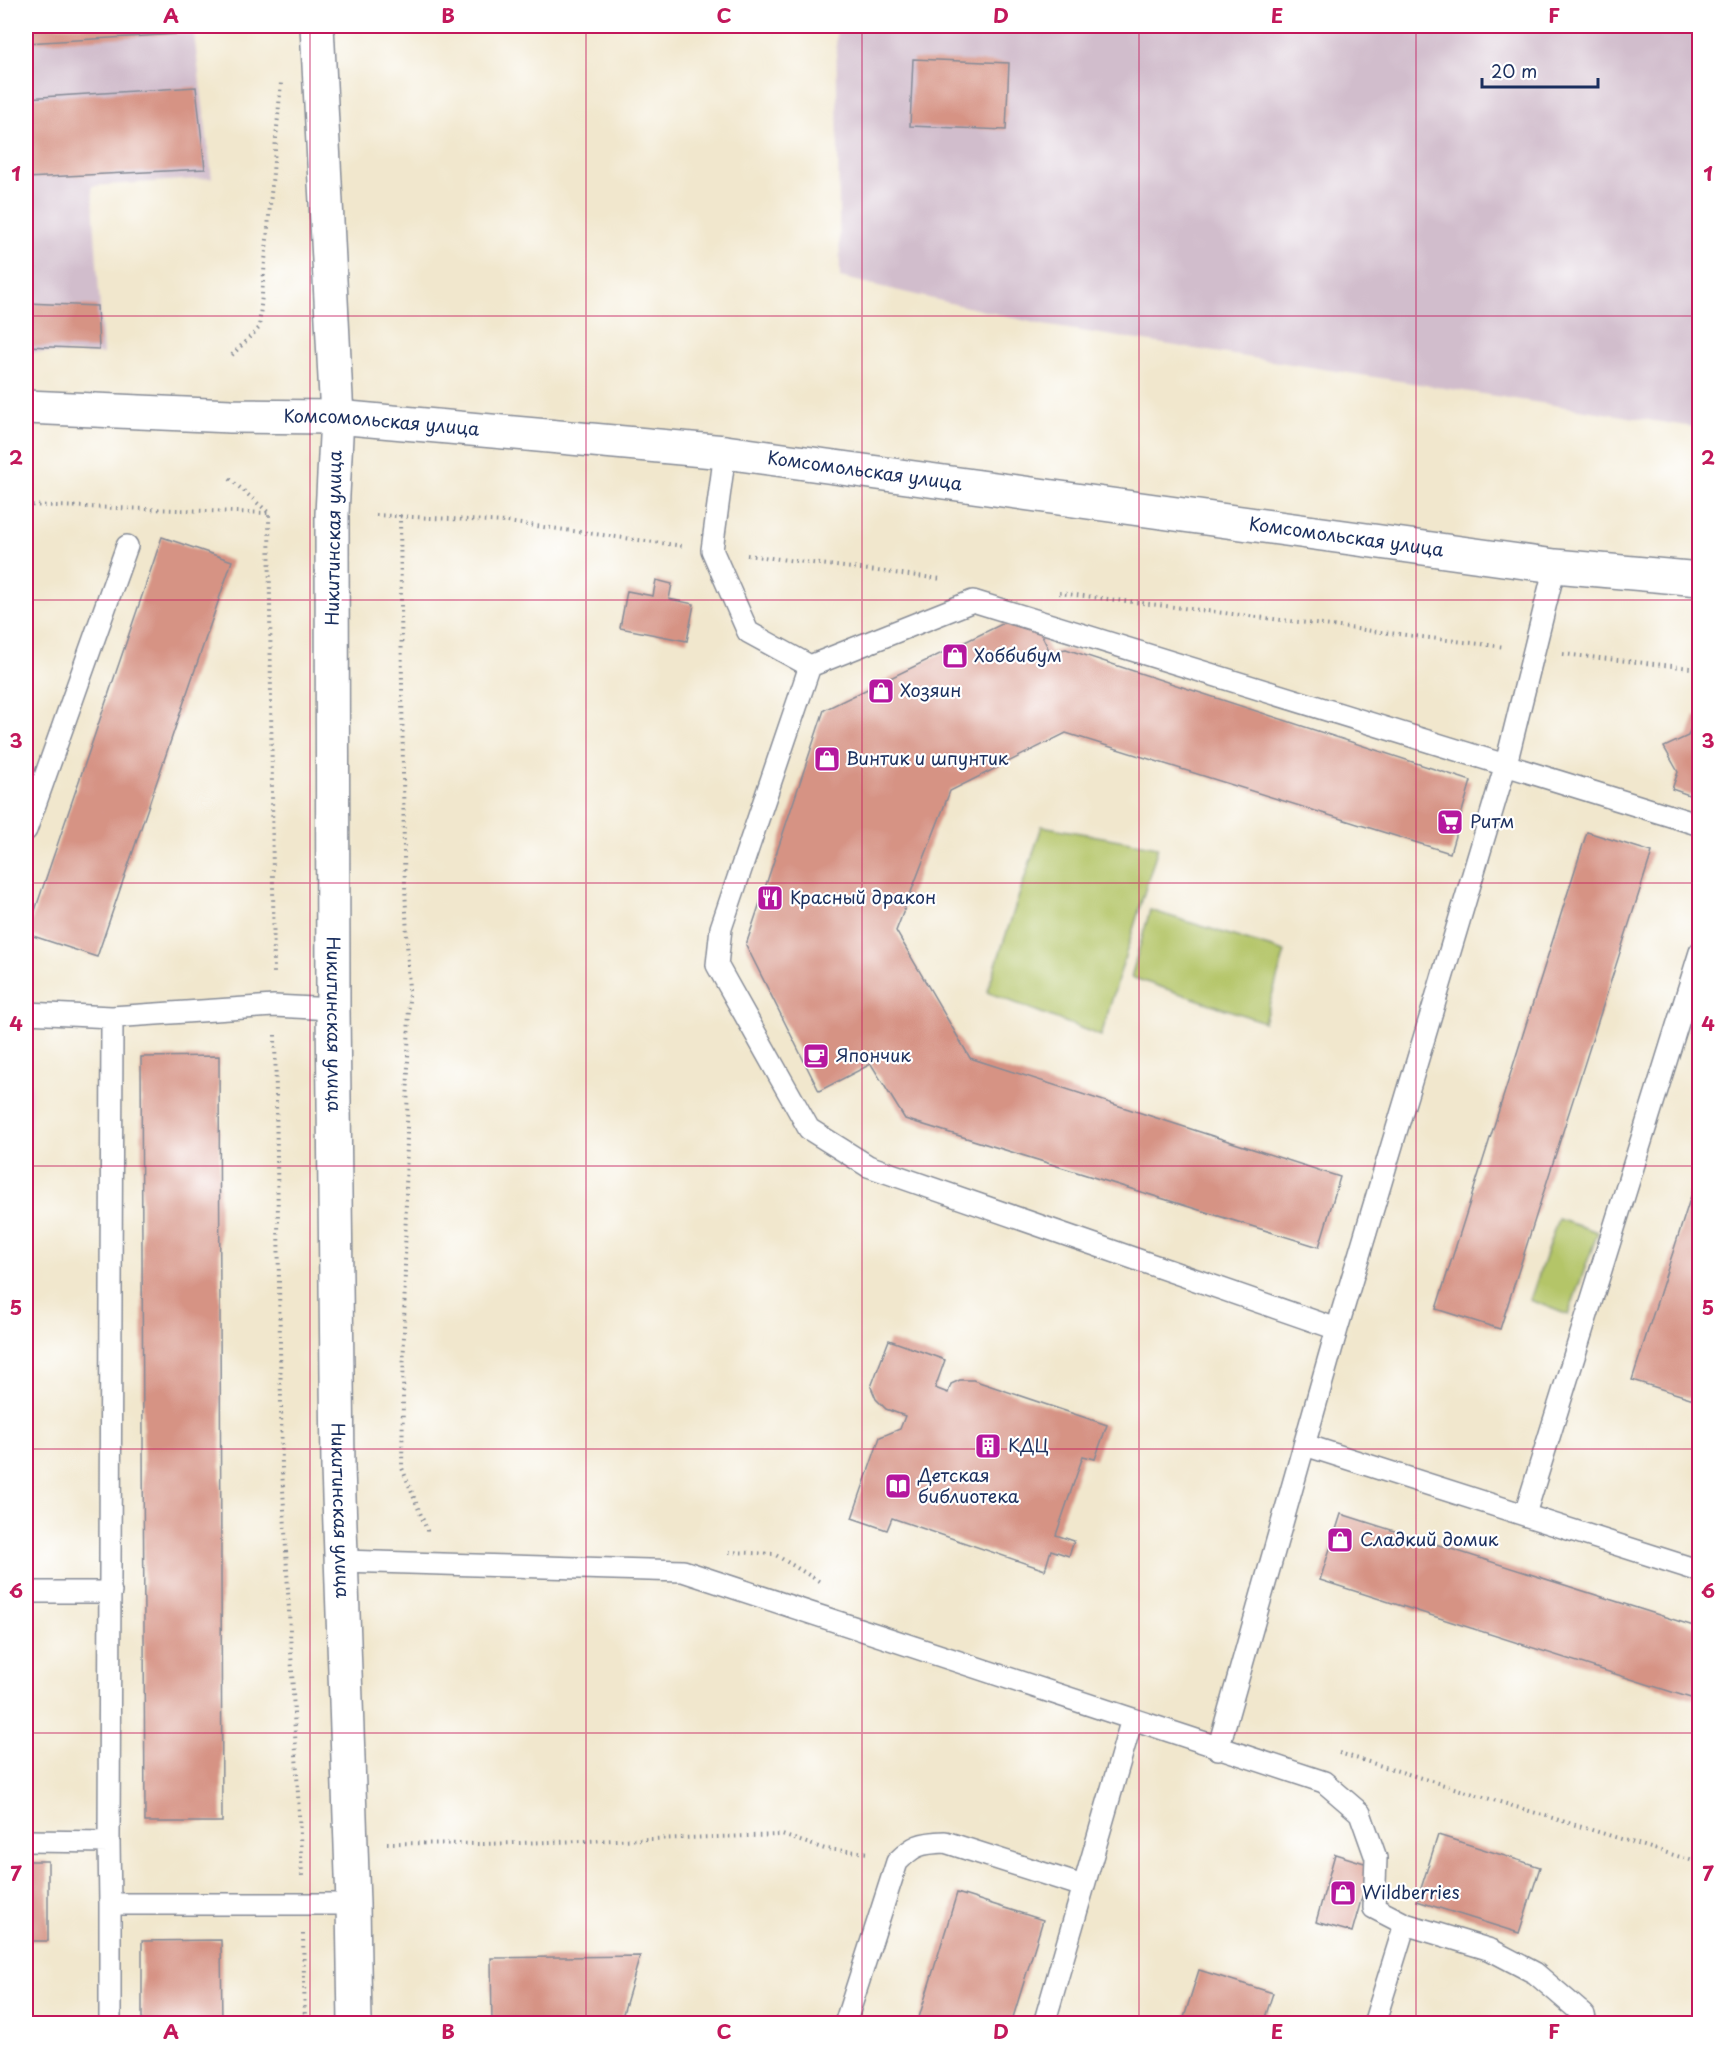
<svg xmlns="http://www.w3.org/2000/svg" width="1725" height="2049" viewBox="0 0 1725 2049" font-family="'Playpen Sans',sans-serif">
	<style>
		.built { fill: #f5cfdc }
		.industrial { fill: #d1bdcc }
		.green { fill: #b4c568; stroke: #687a63; stroke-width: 1.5 }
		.building { fill: #d69384 }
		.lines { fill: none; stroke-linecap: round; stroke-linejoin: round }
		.service-casing { stroke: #868b96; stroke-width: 24 }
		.minor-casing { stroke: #868b96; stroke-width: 36 }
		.path { stroke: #868b96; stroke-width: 4; stroke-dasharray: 1.5 4.5; stroke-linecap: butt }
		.service { stroke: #fff; stroke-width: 21 }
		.minor { stroke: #fff; stroke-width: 33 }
		.grid { fill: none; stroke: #c2185b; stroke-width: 1.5; stroke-opacity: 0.55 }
		.labels { text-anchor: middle; stroke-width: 4.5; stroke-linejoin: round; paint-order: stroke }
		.street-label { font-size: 18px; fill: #1b2f5e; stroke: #fff }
		.poi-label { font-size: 18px; fill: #1b2f5e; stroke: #fff; text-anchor: start }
		.neatline { fill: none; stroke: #c2185b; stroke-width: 2 }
		.grid-label { font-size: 20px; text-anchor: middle; font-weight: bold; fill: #c2185b }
	</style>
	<rect width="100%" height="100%" fill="#fff"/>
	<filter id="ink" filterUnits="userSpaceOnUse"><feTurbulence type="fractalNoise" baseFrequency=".0167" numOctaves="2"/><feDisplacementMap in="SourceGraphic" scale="12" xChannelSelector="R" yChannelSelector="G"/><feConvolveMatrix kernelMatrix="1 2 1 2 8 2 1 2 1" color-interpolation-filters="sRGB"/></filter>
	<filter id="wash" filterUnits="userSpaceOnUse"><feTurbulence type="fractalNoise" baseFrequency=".008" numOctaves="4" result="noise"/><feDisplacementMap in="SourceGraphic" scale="24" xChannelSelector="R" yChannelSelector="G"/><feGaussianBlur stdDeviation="1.35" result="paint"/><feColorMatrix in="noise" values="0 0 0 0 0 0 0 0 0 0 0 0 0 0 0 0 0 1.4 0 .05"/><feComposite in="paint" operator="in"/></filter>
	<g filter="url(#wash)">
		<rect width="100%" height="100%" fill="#f1e7cd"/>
		<path class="built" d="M26,1084H32L26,1383Z"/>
		<path class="industrial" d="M26,26H193L212,178L92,186L103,354L26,352Z
			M836,26H1699V428L1043,325L840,277Z"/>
		<path class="green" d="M1042,826L1158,847L1101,1036L987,992Z
			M1150,910L1285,952L1264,1022L1131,977Z
			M1558,1219L1598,1232L1568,1315L1530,1300Z"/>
		<g id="blocks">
			<path class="building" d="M26,26H178V34L26,43Z
				M913,59L1009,63L1006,130L910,126Z
				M196,87L205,169L26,178V98Z
				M26,303L97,306L99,349L26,346Z
				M162,537L232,561L97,957L27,934Z
				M656,580L672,584L669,599L694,604L687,641L620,628L627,591L653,596Z
				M1004,623L1040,632L1050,652L1066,649L1471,781L1450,853L1066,733L950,791L896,931L970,1058L1340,1177L1319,1247L905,1119L871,1064L819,1091L746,945L824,710Z
				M1695,716L1700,718V799L1672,789L1678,772L1664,747L1688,736Z
				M1587,832L1652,852L1500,1329L1436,1309Z
				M219,1056L222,1822H145L141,1057Z
				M1699,1171H1700V1401L1632,1380Z
				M889,1340L945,1360L935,1388L948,1393L951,1384L960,1380H973L1107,1425L1095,1459L1083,1456L1056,1535L1074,1541L1069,1556L1051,1550L1045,1570L892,1518L887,1530L852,1518L880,1437L900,1429L905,1416L886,1409L876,1399L871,1387Z
				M1341,1514L1700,1628V1701L1320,1580Z
				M1438,1835L1540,1867L1519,1933L1417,1901Z
				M1335,1854L1371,1865L1352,1932L1316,1922Z
				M26,1861H48V1941H26Z
				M957,1893L1043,1920L1011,2024H917Z
				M221,1940L222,2024H142V1941Z
				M640,1956L620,2024H492L491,1958Z
				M1199,1970L1273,1993L1263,2024H1182Z"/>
		</g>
	</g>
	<g filter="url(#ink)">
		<use href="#blocks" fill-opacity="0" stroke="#868b96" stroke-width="1.5"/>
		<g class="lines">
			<defs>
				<path id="service" d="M725,452L712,550L748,632L810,666
					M26,830L127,546
					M26,1013L112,1017L274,1006L333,1009
					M1337,1329L868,1166L809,1129L717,965L721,928L810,666L973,601L1700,825
					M1305,1445L1700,1571
					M1525,1514L1700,952
					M342,1561L683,1571L1324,1782L1360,1813L1376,1858L1374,1908L1405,1924L1374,2024
					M26,1592H111
					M1218,1749L1337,1329L1506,764L1555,566
					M26,1841L109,1842L110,1904H353
					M109,1842L112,1017
					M1405,1924L1491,1950L1535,1973L1584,2015L1586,2024
					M110,2024V1904
					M845,2024L897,1862C914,1845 920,1843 945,1842L1083,1886
					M1044,2024L1132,1719"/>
				<g id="minor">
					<path id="s1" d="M317,26L337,417L332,514L333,1009L338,1468L353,1904L355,2024"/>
					<path id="s2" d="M26,407L231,416L337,417L725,452L1555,566L1700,579"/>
				</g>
			</defs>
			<use href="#service" class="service-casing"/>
			<use href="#minor" class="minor-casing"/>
			<path class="path" d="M232,355L259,328L281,83
				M230,479L269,513L274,976
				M26,505L268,513
				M376,515L507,522L683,546
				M400,515L404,857L409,993L402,1468L427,1530V1535
				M747,555L942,579
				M1059,593L1505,647
				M1563,654L1700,669
				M275,1035L282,1468L302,1876
				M729,1552L774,1554L822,1583
				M1339,1753L1700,1863
				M387,1843L484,1844L782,1835L825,1849L869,1853
				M303,1934L305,2024"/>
			<use href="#service" class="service"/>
			<use href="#minor" class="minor"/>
		</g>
	</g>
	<path class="grid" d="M310,26V2024M586,26V2024M862,26V2024M1139,26V2024M1416,26V2024M26,316H1700M26,600H1700M26,883H1700M26,1166H1700M26,1449H1700M26,1733H1700"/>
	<defs>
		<symbol id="shop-square" viewBox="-11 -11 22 22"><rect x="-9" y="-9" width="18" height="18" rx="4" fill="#b5179e" stroke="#fff"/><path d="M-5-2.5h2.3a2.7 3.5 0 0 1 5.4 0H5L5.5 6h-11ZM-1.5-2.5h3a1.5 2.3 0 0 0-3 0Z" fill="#fff"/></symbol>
		<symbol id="supermarket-square" viewBox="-11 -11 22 22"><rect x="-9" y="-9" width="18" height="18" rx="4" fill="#b5179e" stroke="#fff"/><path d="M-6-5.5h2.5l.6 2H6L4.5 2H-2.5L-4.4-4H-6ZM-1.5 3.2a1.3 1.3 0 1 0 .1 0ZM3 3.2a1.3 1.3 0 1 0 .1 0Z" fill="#fff"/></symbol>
		<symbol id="restaurant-square" viewBox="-11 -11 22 22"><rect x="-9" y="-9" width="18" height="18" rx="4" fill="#b5179e" stroke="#fff"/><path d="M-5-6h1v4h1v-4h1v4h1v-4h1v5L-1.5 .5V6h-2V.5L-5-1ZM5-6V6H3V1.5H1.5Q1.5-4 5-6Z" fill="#fff"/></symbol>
		<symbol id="cafe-square" viewBox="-11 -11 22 22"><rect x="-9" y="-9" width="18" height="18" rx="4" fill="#b5179e" stroke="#fff"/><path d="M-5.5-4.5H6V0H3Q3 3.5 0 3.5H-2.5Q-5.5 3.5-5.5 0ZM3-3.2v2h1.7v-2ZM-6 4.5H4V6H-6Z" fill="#fff"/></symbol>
		<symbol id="building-square" viewBox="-11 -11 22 22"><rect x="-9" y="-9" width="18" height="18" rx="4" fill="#b5179e" stroke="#fff"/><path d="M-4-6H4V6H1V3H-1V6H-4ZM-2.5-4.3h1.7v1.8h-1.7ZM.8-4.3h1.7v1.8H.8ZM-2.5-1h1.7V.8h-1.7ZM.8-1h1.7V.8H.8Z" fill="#fff"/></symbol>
		<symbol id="library-square" viewBox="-11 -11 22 22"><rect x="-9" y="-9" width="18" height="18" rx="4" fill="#b5179e" stroke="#fff"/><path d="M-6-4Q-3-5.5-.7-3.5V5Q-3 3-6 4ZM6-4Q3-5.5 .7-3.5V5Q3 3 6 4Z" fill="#fff"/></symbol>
	</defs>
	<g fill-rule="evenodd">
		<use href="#shop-square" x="940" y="641" width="30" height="30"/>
		<use href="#shop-square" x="866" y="676" width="30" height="30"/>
		<use href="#shop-square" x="812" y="744" width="30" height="30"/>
		<use href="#supermarket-square" x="1435" y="807" width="30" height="30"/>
		<use href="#restaurant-square" x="755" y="883" width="30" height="30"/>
		<use href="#cafe-square" x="801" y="1041" width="30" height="30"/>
		<use href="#building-square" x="973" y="1431" width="30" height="30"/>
		<use href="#library-square" x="883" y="1471" width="30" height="30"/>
		<use href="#shop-square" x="1325" y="1525" width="30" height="30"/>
		<use href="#shop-square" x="1328" y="1878" width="30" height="30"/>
	</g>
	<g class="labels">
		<g class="street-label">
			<text dy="6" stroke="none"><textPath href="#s2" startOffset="356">Комсомольская улица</textPath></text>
			<text dy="6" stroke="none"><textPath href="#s2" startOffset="842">Комсомольская улица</textPath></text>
			<text transform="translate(334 538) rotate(-89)" y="6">Никитинская улица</text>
			<text dy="6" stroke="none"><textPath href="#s2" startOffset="1328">Комсомольская улица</textPath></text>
			<text dy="6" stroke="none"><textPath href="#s1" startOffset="999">Никитинская улица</textPath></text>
			<text dy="6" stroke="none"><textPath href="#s1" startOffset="1485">Никитинская улица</textPath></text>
		</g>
		<g class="poi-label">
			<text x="974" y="662">Хоббибум</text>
			<text x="900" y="697">Хозяин</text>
			<text x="846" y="765">Винтик и шпунтик</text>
			<text x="1470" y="828">Ритм</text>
			<text x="790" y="904">Красный дракон</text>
			<text x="836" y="1062">Япончик</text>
			<text x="1008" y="1452">КДЦ</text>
			<text x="918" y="1482">Детская<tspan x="918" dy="21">библиотека</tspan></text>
			<text x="1360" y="1546">Сладкий домик</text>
			<text x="1362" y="1899">Wildberries</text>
		</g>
	</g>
	<rect width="1725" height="2049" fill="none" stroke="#fff" stroke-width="66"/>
	<path d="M1482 78v9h116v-9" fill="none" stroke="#1b2f5e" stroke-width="3"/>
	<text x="1491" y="78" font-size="18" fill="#1b2f5e" stroke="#ffffff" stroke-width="4.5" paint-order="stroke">20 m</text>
	<rect x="33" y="33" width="1659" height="1983" class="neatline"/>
	<g class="grid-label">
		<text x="171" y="23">A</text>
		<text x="448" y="23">B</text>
		<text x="724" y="23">C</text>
		<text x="1001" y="23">D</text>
		<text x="1277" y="23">E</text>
		<text x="1554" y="23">F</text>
		<text x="16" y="181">1</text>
		<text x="1708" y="181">1</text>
		<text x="16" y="465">2</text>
		<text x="1708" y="465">2</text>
		<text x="16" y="748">3</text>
		<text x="1708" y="748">3</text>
		<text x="16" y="1031">4</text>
		<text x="1708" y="1031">4</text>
		<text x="16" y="1315">5</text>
		<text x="1708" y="1315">5</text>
		<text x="16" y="1598">6</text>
		<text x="1708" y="1598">6</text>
		<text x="16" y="1881">7</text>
		<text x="1708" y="1881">7</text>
		<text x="171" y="2039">A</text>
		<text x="448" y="2039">B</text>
		<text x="724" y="2039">C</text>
		<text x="1001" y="2039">D</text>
		<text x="1277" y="2039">E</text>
		<text x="1554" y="2039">F</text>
	</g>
</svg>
